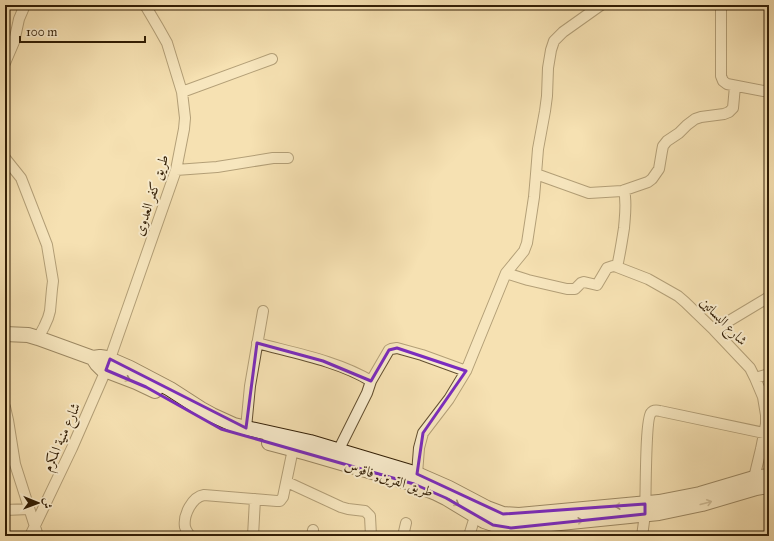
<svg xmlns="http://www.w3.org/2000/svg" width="774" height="541" viewBox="0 0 774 541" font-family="'IM FELL Great Primer',Amiri,serif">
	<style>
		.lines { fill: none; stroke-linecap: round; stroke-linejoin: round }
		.street-casing { stroke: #634f30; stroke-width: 12 }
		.secondary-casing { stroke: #321e05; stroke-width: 16 }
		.street { stroke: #f9eccd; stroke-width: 10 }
		.secondary { stroke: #f9eccd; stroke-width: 14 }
		.oneway { stroke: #9f8f73 }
		.marked { fill: none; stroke: #7b2cbf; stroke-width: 3; stroke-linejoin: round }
		.labels { text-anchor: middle; stroke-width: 4; stroke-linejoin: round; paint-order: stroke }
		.street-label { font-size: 14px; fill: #321e05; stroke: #f9eccd }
	</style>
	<rect width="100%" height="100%" fill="#f6e1b2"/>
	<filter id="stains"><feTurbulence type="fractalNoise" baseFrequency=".005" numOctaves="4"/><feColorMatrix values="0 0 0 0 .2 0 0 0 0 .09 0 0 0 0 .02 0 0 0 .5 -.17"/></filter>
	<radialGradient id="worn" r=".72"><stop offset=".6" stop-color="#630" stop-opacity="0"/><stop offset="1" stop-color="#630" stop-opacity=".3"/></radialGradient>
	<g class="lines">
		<defs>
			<path id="street" d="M721,5V76L723,81L727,84L769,92
				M5,63L14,42L19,19L25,5
				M182,92L272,59
				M5,158L21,178L47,245L53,281L52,289L50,311L48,318L44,327L38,338
				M176,170L217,167L273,158H288
				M536,174L589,193L622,191L648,182L652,179L659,169L662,151L663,146L667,141L679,133L687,125L695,119L701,117L724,114L729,112L733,108L735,86
				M617,267C620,254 622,241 624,228C625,215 627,203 624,190
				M506,273L528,280L567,289H575L581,283L584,282L597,285L607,268L613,266L617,267L648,279L678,296L685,302L714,330L750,368L755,378L763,397L766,415V424L761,449L754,478
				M714,330L769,297
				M257,343C294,353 338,361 371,381
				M755,378L769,374
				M5,407L8,420L15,464L38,536
				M246,428L250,386L263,311
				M338,451L367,393L371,381L389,350L391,349L397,348L422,355L466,371
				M415,480L417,474L419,448L423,433L449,399L466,371L506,273L524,251L527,243L534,197L536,174L538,149L545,111L547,96L548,68L551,50L554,41L563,32L601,5
				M287,482L341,507L348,509L365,511L370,516L371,536
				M5,510L29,509
				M30,536L72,448L106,370L176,170L184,129L185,118L182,92L167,43L158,27L145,5
				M190,536C188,533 186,531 185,527C183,515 192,497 204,495L277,501H280L283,497L293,449
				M253,536L255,499
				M312,536L313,530
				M403,536L406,523
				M469,536L477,510
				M642,536C643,529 644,522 645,514C646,499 645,420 651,413C653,410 656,410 660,411L764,433"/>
			<path id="secondary" d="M5,334L28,335L38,338L93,358L100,357L107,358L130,368L170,389L201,409L212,415L234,425L246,428L310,442L417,474L449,488L487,508L503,514L519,515L659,502L700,494L754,478L769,476
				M93,358L97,364L102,369L136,382L155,391
				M269,443L307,453L414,484L436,493L446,498L484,521L502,527L511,528L659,513L702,504L756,488L769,486"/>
		</defs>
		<use href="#street" class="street-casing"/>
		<use href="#secondary" class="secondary-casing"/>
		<use href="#street" class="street"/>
		<use href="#secondary" class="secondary"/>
	</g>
	<defs><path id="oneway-shaft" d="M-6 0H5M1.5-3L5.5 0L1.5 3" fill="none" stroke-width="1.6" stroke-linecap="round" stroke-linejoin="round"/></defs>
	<g class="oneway">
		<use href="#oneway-shaft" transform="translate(125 378) rotate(22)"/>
		<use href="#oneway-shaft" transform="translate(454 502) rotate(31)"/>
		<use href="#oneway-shaft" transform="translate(706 503) rotate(-15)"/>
		<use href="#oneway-shaft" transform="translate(621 506) rotate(175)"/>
		<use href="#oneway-shaft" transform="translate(577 521) rotate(-6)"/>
	</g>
	<path d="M0 0H774V541H0ZM257,343L323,361L371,381L389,350L397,348L466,371L423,433L417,474L503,514L645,504V514L511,528L493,525L446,498L414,484L221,429L146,387L106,370L110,359L246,428Z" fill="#f6e1b2" fill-opacity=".55" fill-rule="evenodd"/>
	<path class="marked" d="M257,343L323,361L371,381L389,350L397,348L466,371L423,433L417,474L503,514L645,504V514L511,528L493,525L446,498L414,484L221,429L146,387L106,370L110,359L246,428Z"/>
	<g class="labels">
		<g class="street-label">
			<text transform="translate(151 195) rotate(-72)" y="5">طريق كفر العدوى</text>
			<text transform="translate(724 321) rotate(46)" y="5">شارع البساتين</text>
			<text transform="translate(61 437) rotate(-66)" y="5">شارع منية المكرم</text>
			<text transform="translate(389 478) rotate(18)" y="5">طريق القرين, فاقوس</text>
		</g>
	</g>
	<rect width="774" height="541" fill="none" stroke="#f6e1b2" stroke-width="20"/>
	<rect x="6" y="6" width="762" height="529" fill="none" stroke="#321e05" stroke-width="2"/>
	<rect x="10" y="10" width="754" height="521" fill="none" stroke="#321e05"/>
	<g transform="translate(38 503) rotate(91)" stroke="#f9eccd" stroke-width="3" paint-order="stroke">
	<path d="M0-3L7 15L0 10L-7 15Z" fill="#321e05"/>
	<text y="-6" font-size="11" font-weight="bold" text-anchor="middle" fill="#321e05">ش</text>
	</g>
	<path d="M20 36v6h125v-6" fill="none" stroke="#321e05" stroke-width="2"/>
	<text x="26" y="36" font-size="12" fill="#321e05" stroke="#f9eccd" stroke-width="3" paint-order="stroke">100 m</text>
	<rect width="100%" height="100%" filter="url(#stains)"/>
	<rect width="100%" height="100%" fill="url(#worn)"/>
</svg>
